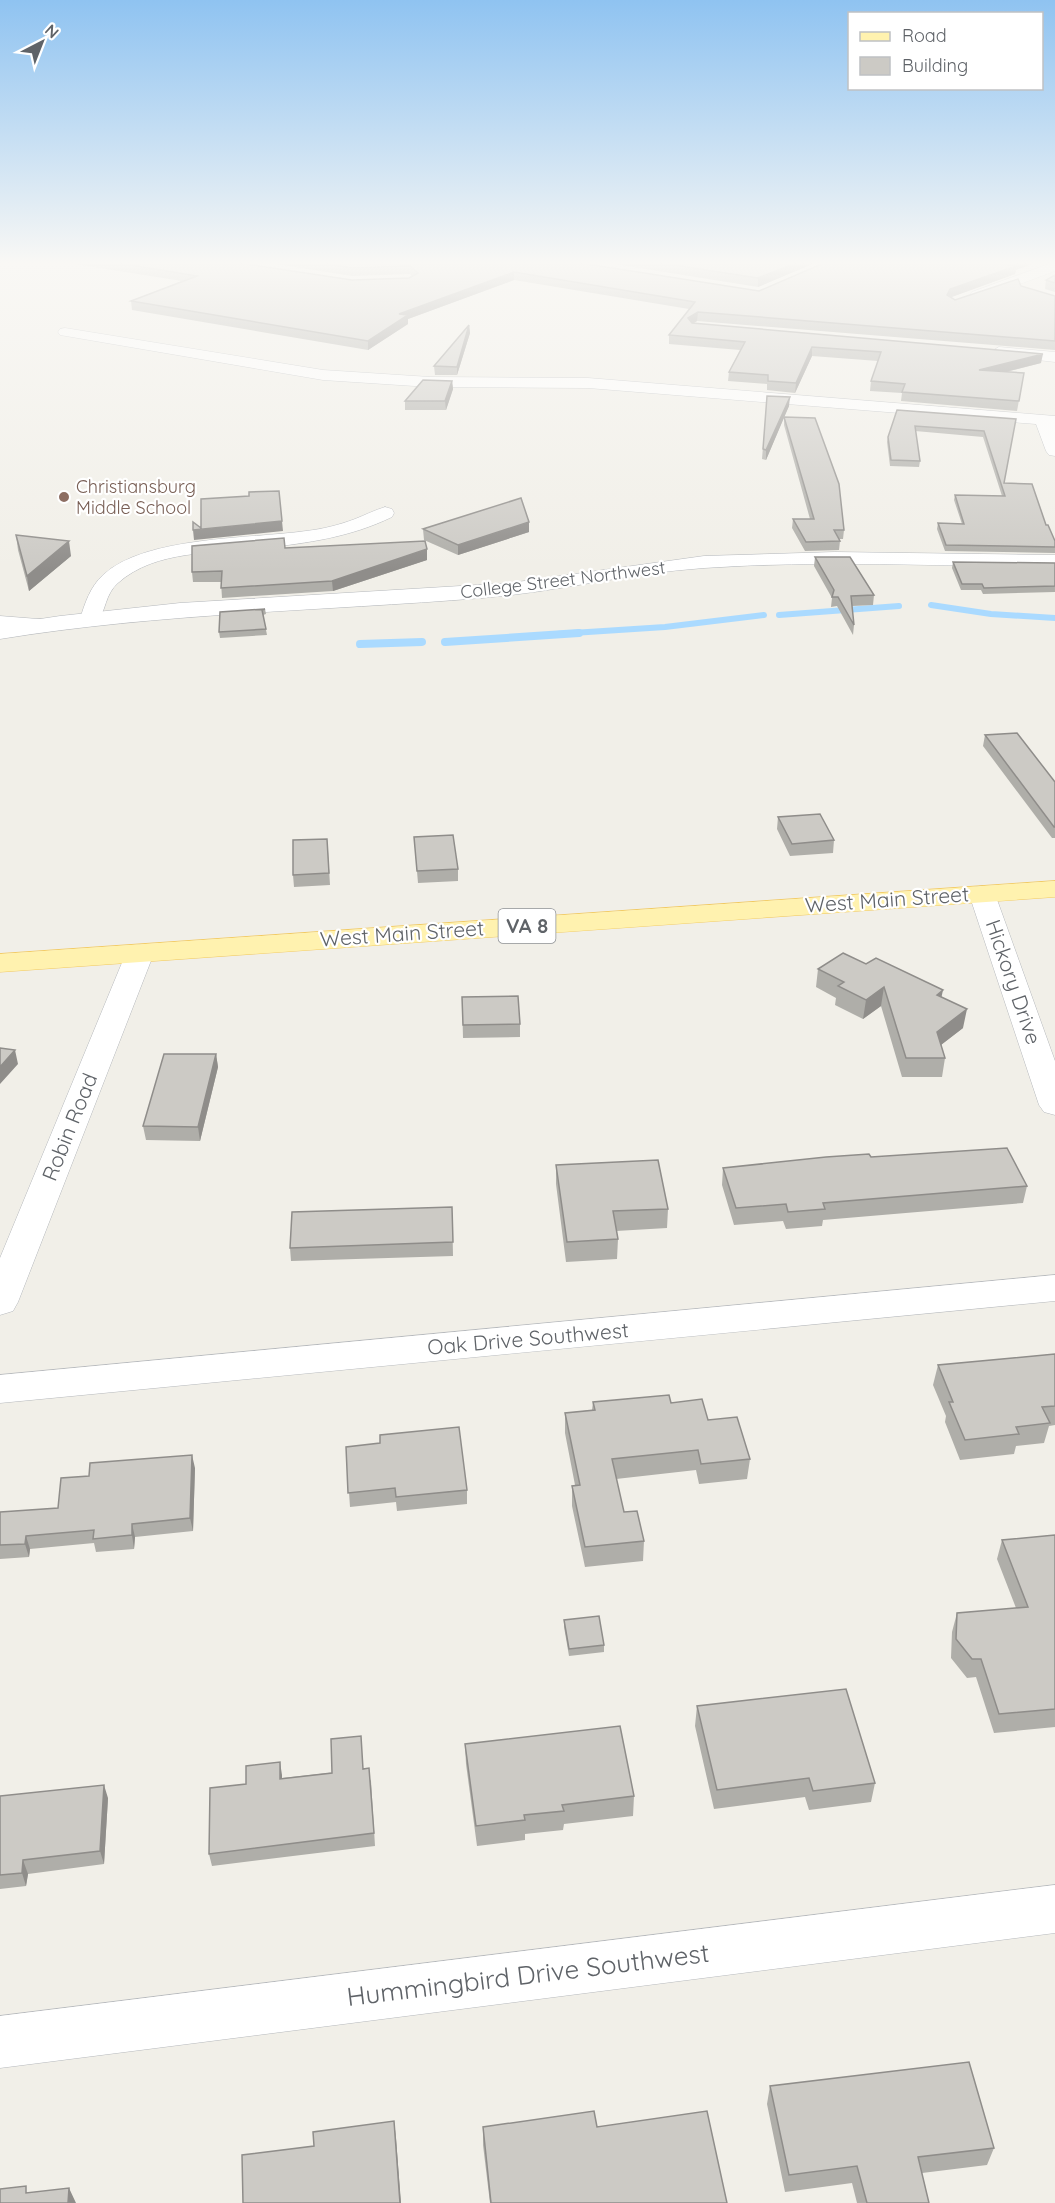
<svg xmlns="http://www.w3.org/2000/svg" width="1055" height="2203" viewBox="0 0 1055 2203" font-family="Quicksand,sans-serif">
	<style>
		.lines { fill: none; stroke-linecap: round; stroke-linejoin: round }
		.stream-far1 { stroke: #aadaff; stroke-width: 6 }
		.stream { stroke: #aadaff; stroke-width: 8 }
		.minor-casing { stroke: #b5b8bc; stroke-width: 1 }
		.tertiary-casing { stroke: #b5b8bc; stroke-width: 1 }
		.primary-casing { stroke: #f2c960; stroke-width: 1 }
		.minor { fill: #fff; fill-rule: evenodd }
		.tertiary { fill: #fff; fill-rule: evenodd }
		.primary { fill: #fff2af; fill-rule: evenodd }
		.wall { fill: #afaea9 }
		.shaded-wall { fill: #8f8d8a }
		.building { fill: #cccac5; stroke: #8f8d8a; stroke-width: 1.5 }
		.education-dot { fill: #8d6e63; stroke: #fff; stroke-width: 2 }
		.labels { text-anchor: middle; stroke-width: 4.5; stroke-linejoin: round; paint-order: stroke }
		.far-education-label { font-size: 18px; fill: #785e54; stroke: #fff; text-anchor: start }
		.far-street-label { font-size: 18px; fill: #5f6368; stroke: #fff }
		.shield { fill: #fff; stroke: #8f9295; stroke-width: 1.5 }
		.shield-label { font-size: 20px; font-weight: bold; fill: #5f6368 }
		.street-label { font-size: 21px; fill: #5f6368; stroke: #fff }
		.near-street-label { font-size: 26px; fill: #5f6368; stroke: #fff }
	</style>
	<rect width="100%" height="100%" fill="#f1efe8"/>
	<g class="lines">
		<path class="stream-far1" d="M931,605L991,614L1055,618
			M779,615L899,606
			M557,634L665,627L764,615"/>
		<path class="stream" d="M445,642L579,633
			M360,644L422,642"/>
		<defs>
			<path id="minor" d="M1055,262V271L982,298H972L970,295L972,292Z
				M65,328L323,370L430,377L588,378L1055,416V456L1049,455L1046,451L1036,424L588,388L430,387L323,380L60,335L58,332L60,329Z
				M999,347L1055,352V362L994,355L991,352Z
				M385,507L392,509L394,513L392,517C351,537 308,543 263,548C215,554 156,549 118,583C105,594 106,611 97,623L90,625L83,623L80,619C85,603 90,587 103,575C145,536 250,539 306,531C323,529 339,525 355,519C365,515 375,510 385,507Z
				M0,616L51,620L55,624L51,628L44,630L0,628Z
				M982,886L992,888L995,894L1055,1061V1115L1044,1112L1039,1105L969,894L972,888Z
				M140,945L150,947L154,953L18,1302L13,1311L0,1315V1258L126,953L130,947Z
				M1055,1275V1301L0,1403V1375Z
				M1055,1885V1933L0,2068V2016Z"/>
			<path id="tertiary" d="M835,552L1055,555V567C938,566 820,560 704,568C629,573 557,592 482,598C321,611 160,613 0,639V625L60,616L180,603L510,583L704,556Z"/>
			<path id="primary" d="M1055,881V897L0,972V954Z"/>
		</defs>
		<use href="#minor" class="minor-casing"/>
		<use href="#tertiary" class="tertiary-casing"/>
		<use href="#primary" class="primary-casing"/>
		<use href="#minor" class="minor"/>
		<use href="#tertiary" class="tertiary"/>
		<use href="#primary" class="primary"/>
	</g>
	<path class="wall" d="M62,262H232L352,280L409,278L412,276L410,274L352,276L263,262H574L759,291L1016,270L1015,274L951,297L955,300L1021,286L1055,296V350L697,321L693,324L1041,363L1006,372L1024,373L1017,411L901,401L902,393L870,391L871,381L878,361L812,356L795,393L767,390V384L728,381L729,372L740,350L669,344V335L689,309L514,280L408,319V324L368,350L132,310L131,301L182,281Z
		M602,262H817L758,287Z
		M1055,275V292L1045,289L1046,280Z
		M469,325L470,333L457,375H435L434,366Z
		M452,381L453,389L446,410H405V401Z
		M767,396L789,406L784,417L844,530L843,539H839L840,541L839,550L805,551L792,528L793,519H810L784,425V417L766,460L762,459Z
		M897,410L1016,419L1004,483L1046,525L1055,541V553L945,551L937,529L938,523L962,524L954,500L955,495L1002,496L983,437L915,431L920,461L919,467L890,466L887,442L888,437Z
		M423,529L529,532L458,555L424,540Z
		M16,535L71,556L29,591L18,550Z
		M285,548L427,560L333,591L222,598L221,582H193L192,572Z
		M815,557L874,595L873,605L852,606L854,625L853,635L837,606L831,607L832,598L814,566Z
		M953,562L1055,563V592L983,594L981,590H961L952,568Z
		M265,609L266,614L263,615L267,635L220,638L219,632Z
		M985,735L1055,782V838H1052L983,746Z
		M778,817L834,840L833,853L790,856L777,829Z
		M414,837L458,869V881L418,883Z
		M328,851L330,885L294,887L293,875Z
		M866,964L941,997L963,1028L941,1045L945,1058L942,1077H902L881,1006L863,1019L835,1005L836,998L816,987L818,969Z
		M462,997L520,1024V1037L463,1038Z
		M216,1054L218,1067L200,1141L146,1140L143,1126Z
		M871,1157L1027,1186L1023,1203L823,1220L822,1226L786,1229L783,1221L734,1225L722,1185L723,1168Z
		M556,1165L668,1209L667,1228L616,1231L618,1239L617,1259L566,1262L556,1184Z
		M452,1207L453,1256L291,1261L290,1248Z
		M1055,1354V1425L1049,1426L1044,1443L1016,1446L1014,1454L960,1460L945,1422L946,1416L933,1385L938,1365Z
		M593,1402L671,1403L708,1420L750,1459L747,1479L699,1484L696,1470L616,1479L624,1512L644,1541L643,1561L585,1567L572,1506V1486L575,1485L565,1433V1413L592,1410Z
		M346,1447L467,1490V1504L397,1511L396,1502L350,1507Z
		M195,1468L193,1531L135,1537L134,1549L96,1552L94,1543L30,1549L29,1557L0,1559V1512L58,1508Z
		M1055,1535V1727L994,1733L976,1677L967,1678L951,1658L952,1632L957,1613L1016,1608L997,1559L1002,1540Z
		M564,1620L604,1645V1652L569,1656L564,1627Z
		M697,1706L875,1783L871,1802L809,1810L805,1797L714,1809L695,1726Z
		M465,1744L634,1796L633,1816L564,1824L563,1830L525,1834V1840L477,1846L466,1764Z
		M364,1769L371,1781L375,1846L212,1866L209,1854L246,1784L282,1775V1778Z
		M0,1796L108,1798L104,1864L28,1874L26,1886L0,1889Z
		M770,2086L994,2148L987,2165L922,2173L929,2203H857L852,2183L785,2192L767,2104Z
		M483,2127L727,2203H490L483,2145Z"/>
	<path class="shaded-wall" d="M798,262H817L758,287V278Z
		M1017,262H1038L1016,270L1015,274L949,298L947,295L950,289Z
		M514,272V280L408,319V324L368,350V341L399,314Z
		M698,312L697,321L688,326V318Z
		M469,325L470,333L457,375V367Z
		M812,347V356L795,393L796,383Z
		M1043,354L1041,363L978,379L979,370Z
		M452,381L453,389L446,410L445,401Z
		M790,397L789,406L766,460V450Z
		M282,521L283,531L194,540L193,530Z
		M529,522V532L458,555V545Z
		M69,541L71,556L29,591L27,576Z
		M427,549V560L333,591L332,581Z
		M884,987L881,1006L863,1019L866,1000Z
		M943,990L939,1009L937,995Z
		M967,1009L963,1028L933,1051L937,1032Z
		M15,1050L18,1064L0,1084V1067Z
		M216,1054L218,1067L200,1141L198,1127Z
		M192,1455L195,1468L193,1531L190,1518Z
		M132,1524L135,1537L134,1549L132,1535Z
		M26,1536L30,1549L29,1557L25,1544Z
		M280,1762L282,1775V1792L280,1779Z
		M104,1785L108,1798L104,1864L100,1851Z
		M23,1860L28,1874L26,1886L22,1873Z
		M394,2121L396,2138L401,2203H400Z
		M69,2188L76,2203H68Z"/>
	<path class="building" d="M112,262H232L352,280L409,278L418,273L410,266L352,268L316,262H574L759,291L826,262H1017L1010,265L1016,266L950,289L947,295L955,300L1018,279L1021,286L1055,296V341L698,312L688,318L692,323L1043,354L979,370L1024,373L1019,401L902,392L905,384L871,381L881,352L812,347L796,383L768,381V375L729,372L745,342L669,335L695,302L514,272L399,314L408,315L368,341L131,301L197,276Z
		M654,262H798L758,278Z
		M1055,275V283L1046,280Z
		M469,325L457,367L434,366Z
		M423,380L452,381L445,401H405Z
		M767,396L790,397L766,450L763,449Z
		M897,410L1016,419L1004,483L1032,484L1046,525H1048L1055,541V547L946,545L938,523L964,524L955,495L1005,496L984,431L915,426L920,461L891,460L888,437Z
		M784,417L815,418L839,484L844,530H834L840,541L806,542L793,519H814Z
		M279,491L282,521L193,530V522L201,528V499L249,496V492Z
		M521,498L529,522L458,545L423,529Z
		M16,535L69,541L27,576Z
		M284,538L285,548L425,541L427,549L332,581L221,588L222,571L192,572V546Z
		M815,557H850L874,595L851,596L854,625L838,597H832L834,590Z
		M953,562L1055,563V586L984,588L982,584H962Z
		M265,609L262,610L266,629L219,632L220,612Z
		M1017,733L1055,782V827H1054L985,735Z
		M820,814L834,840L792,844L778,817Z
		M453,835L458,869L417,871L414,837Z
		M327,839L329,873L293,875V840Z
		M843,953L866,964L876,958L943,990L937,995L967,1009L937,1032L945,1058H906L884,987L866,1000L838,986L844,982L818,969Z
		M518,996L520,1024L463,1025L462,997Z
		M0,1048L15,1050L0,1067Z
		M164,1054H216L198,1127L143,1126Z
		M1007,1148L1027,1186L823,1203L825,1209L788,1212L786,1204L736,1208L723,1168L826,1157L869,1154L871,1157Z
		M658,1160L668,1209L613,1211L618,1239L567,1242L556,1165Z
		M452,1207L453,1242L290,1248L292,1212Z
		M1055,1354V1406L1042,1407L1050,1423L1016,1427L1019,1434L965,1440L949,1402H953L938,1365Z
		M669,1395L671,1403L702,1399L708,1420L737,1417L750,1459L701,1464L698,1450L612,1459L624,1512L637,1511L644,1541L585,1547L572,1486L580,1485L565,1413L595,1410L593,1402Z
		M459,1427L467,1490L396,1497L395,1488L348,1493L346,1447L380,1443V1435Z
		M192,1455L190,1518L132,1524V1535L93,1539L94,1530L26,1536L25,1544L0,1545V1512L58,1508L61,1478L89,1476L90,1463Z
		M1055,1535V1709L999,1714L981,1659H972L956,1639L957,1613L1028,1607L1002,1540Z
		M599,1616L604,1645L569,1649L564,1620Z
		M846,1689L875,1783L813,1791L809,1778L717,1790L697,1706Z
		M620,1726L634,1796L562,1805L564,1811L524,1815L525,1820L476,1826L465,1744Z
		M361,1736L363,1769L369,1768L374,1833L209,1854L210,1788L246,1784V1766L280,1762V1779L332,1773L331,1739Z
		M104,1785L100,1851L23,1860L22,1873L0,1875V1796Z
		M969,2062L994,2148L918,2157L929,2203H867L857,2166L789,2175L770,2086Z
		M594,2111L597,2127L707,2111L727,2203H491L483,2127Z
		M394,2121L400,2203H243L242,2155L314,2146L313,2132Z
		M26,2186V2193L69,2188L68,2203H0V2189Z"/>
	<linearGradient id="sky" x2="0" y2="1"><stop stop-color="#8fc3f1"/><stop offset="0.46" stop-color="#f9f8f5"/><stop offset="1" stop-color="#f9f8f5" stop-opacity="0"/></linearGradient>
	<rect width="1055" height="571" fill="url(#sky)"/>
	<circle class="education-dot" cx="64" cy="497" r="6"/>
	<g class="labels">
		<g class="far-education-label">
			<text x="76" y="493">Christiansburg<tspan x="76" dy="21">Middle School</tspan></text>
		</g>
		<g class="far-street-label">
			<text transform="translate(563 580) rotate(-7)" y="6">College Street Northwest</text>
		</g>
		<rect class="shield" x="498.5" y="909" width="57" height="34" rx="4.5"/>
		<g class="shield-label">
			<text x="527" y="933">VA 8</text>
		</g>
		<g class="street-label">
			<text transform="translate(887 900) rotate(-4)" y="7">West Main Street</text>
			<text transform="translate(402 934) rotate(-4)" y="7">West Main Street</text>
			<text transform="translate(1013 982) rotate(71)" y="7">Hickory Drive</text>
			<text transform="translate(70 1127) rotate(-68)" y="7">Robin Road</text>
			<text transform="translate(528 1339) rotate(-5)" y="7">Oak Drive Southwest</text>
		</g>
		<g class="near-street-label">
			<text transform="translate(528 1975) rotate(-7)" y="9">Hummingbird Drive Southwest</text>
		</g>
	</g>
	<rect x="848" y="12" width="195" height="78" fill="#ffffff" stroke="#bfc1c3" stroke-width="1.5"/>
	<rect x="860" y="32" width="30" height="9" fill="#fff2af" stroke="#bfc1c3" stroke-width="1.5"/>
	<text x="902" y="42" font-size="18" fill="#5f6368">Road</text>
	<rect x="860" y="57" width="30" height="18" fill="#cccac5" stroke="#bfc1c3" stroke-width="1.5"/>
	<text x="902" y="72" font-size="18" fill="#5f6368">Building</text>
	<g transform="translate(42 42) rotate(42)" stroke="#ffffff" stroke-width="4.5" paint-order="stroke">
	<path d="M0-4.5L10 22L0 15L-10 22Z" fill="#5f6368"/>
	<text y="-9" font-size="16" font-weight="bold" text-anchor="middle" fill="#5f6368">N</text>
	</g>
</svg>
